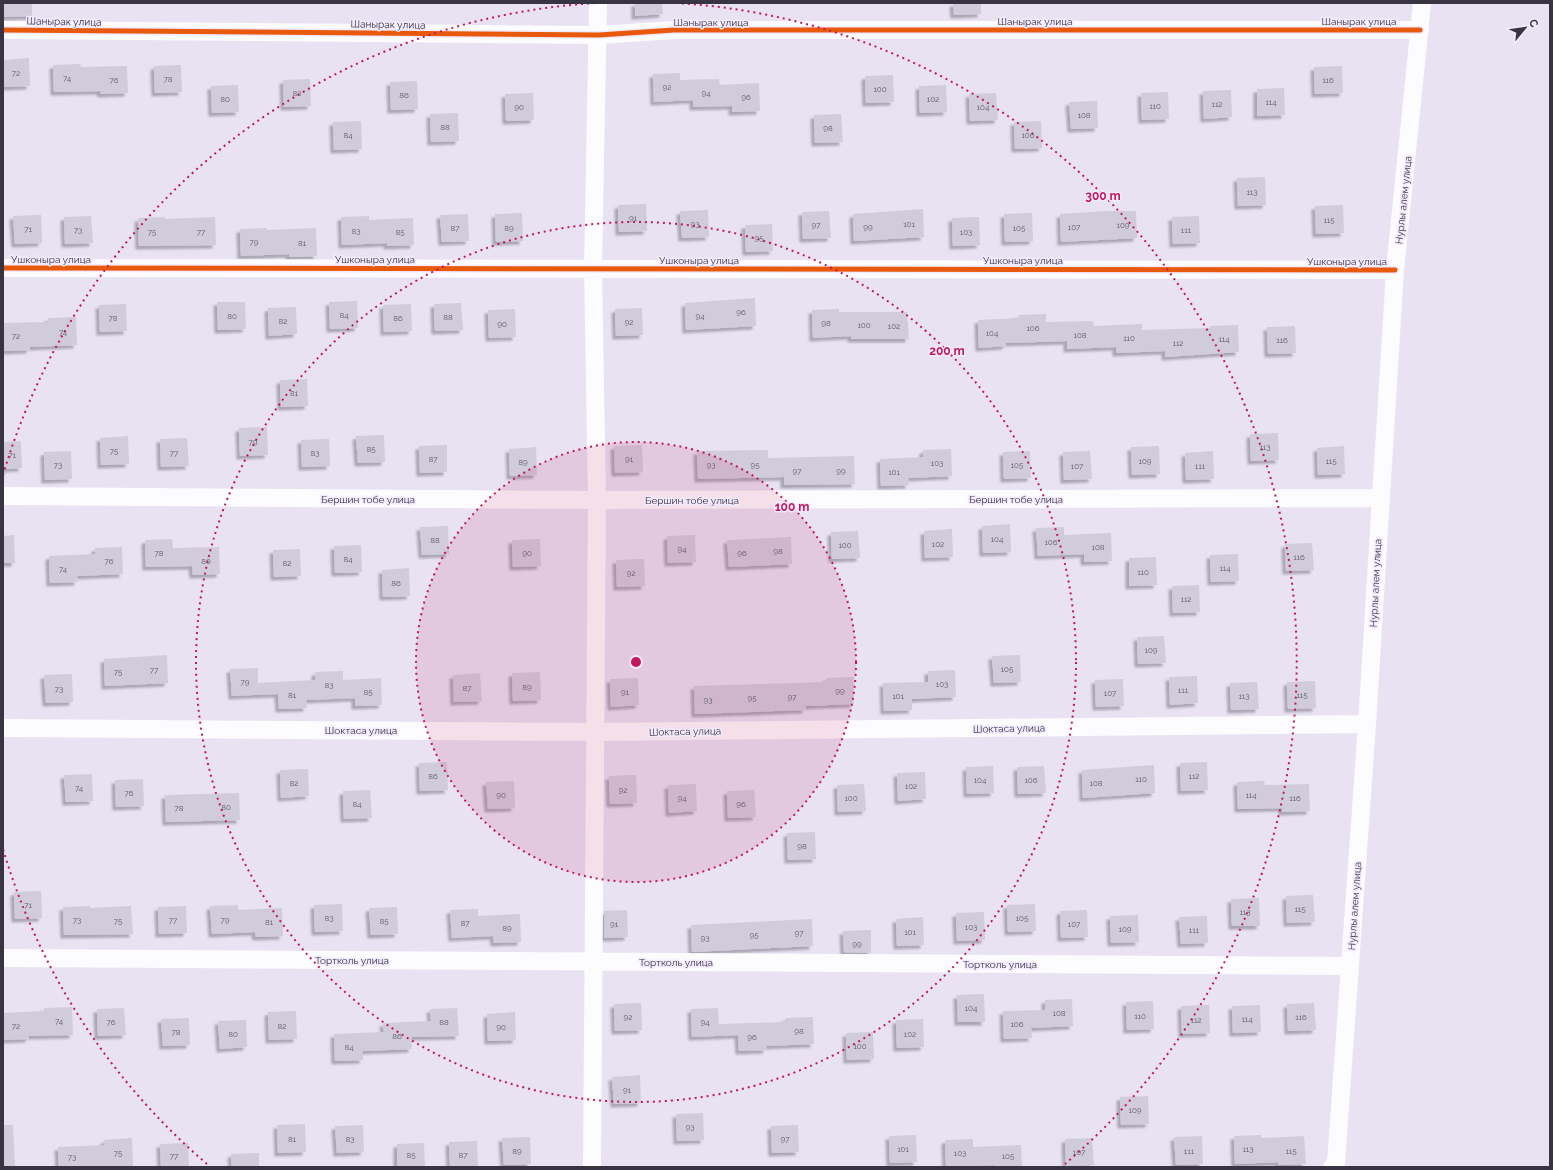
<svg xmlns="http://www.w3.org/2000/svg" width="1553" height="1170" viewBox="0 0 1553 1170" font-family="Raleway,sans-serif">
	<style>
		.building { fill: #d1ccda; filter: url(#shadow) }
		.lines { fill: none; stroke-linecap: round; stroke-linejoin: round }
		.minor { stroke: #fcfbfd; stroke-width: 18 }
		.cycleway-casing { stroke: #f2eafe; stroke-width: 8 }
		.cycleway { stroke: #e8590c; stroke-width: 5 }
		.ring { fill: none; stroke: #c2185b; stroke-width: 2; stroke-dasharray: 2 4 }
		.labels { text-anchor: middle; stroke-width: 3; stroke-linejoin: round; paint-order: stroke }
		.number-label { font-size: 8px; fill: #5f5a67 }
		.street-label { font-size: 10px; fill: #393441; stroke: #f2eafe }
		.centre { fill: #c2185b; stroke: #f2eafe; stroke-width: 2 }
		.ring-label { font-size: 12px; text-anchor: middle; font-weight: bold; fill: #c2185b; stroke: #f2eafe; stroke-width: 3; stroke-linejoin: round; paint-order: stroke }
	</style>
	<defs>
		<filter id="shadow"><feDropShadow dx="-3.5" dy="3.5" stdDeviation="1" flood-color="#0004"/></filter>
	</defs>
	<rect width="100%" height="100%" fill="#e8e2f3"/>
	<path class="building" d="M4,3H32V16L4,17Z
		M635,3H662L663,14L635,16Z
		M953,3H981V14L954,15Z
		M29,58L30,86L3,87V60Z
		M80,64L81,67L127,66L128,93L101,94L100,91L54,92L53,65Z
		M181,65L182,92L155,93L154,66Z
		M1342,66L1343,93L1315,94L1314,67Z
		M680,73V80L719,79L720,85L759,83L760,111L732,112V106L693,107V100L654,102L653,74Z
		M893,75L894,102L866,103L865,76Z
		M310,79L311,106L284,107L283,80Z
		M417,81L418,109L391,110L390,82Z
		M238,85L239,112L212,113L211,86Z
		M946,85L947,112L920,113L919,86Z
		M1284,88L1285,115L1257,116V89Z
		M1231,90L1232,117L1204,119L1203,91Z
		M1168,92L1169,119L1142,120L1141,93Z
		M533,93L534,120L506,121L505,94Z
		M996,93L998,120L970,121L969,94Z
		M1097,101L1098,128L1071,129L1069,102Z
		M458,113L459,141L431,142L430,114Z
		M841,114L843,142L815,143L814,115Z
		M361,121L362,149L334,150L333,122Z
		M1041,121L1042,148L1015,149L1014,122Z
		M1265,177L1266,205L1238,206L1237,178Z
		M646,204L647,231L619,232L618,205Z
		M1343,205L1344,233L1316,234L1315,206Z
		M923,209L924,237L854,241L853,214Z
		M708,210L709,237L682,238L680,211Z
		M829,211L831,238L803,239L802,212Z
		M1108,211H1136L1137,238L1061,242L1060,214Z
		M522,213L523,241L496,242L495,214Z
		M1032,213L1033,241L1005,242L1004,214Z
		M468,214L469,241L442,242L440,215Z
		M41,215L42,243L15,244L13,216Z
		M91,216L93,243L65,244L64,217Z
		M369,216V220L413,218L414,245L387,246V243L342,245L341,217Z
		M1199,216L1200,243L1173,244L1172,217Z
		M165,217V219L215,217L216,245L139,246L138,218Z
		M979,217L980,245L953,246L952,218Z
		M772,224L773,251L746,252L745,225Z
		M267,228V230L316,228L317,256L289,257V254L241,256L240,229Z
		M755,298L756,326L686,330L685,303Z
		M357,301L358,328L330,329L329,302Z
		M217,302H245L246,329L218,330Z
		M461,303L463,330L435,331L434,304Z
		M126,304L127,331L100,332L99,305Z
		M411,304L412,331L384,332L383,305Z
		M296,307L297,334L269,336L268,308Z
		M642,308L643,335L616,336L615,309Z
		M515,309L516,337L489,338L488,310Z
		M839,309V312H907L909,339H851V336L813,338L812,310Z
		M1046,314V322L1093,321L1094,326L1142,324V330L1210,328V326L1238,325L1239,352L1165,357V351L1116,353V347L1067,349V341L1006,343V346L979,348L978,320L1019,318L1018,315Z
		M76,317L77,345L30,347V350L3,351V323L48,322V318Z
		M1295,326L1296,353L1268,354L1267,327Z
		M307,379L308,406L281,407L280,380Z
		M267,427L268,455L240,456L239,428Z
		M1278,433L1279,460L1251,461L1250,434Z
		M384,435L385,462L358,463L356,436Z
		M128,436L129,464L101,465L100,438Z
		M187,438L189,466L161,467L160,439Z
		M329,439L330,466L302,467L301,440Z
		M21,441L22,468L3,469V442Z
		M447,445V472L420,473L419,446Z
		M642,445L643,472L615,473L614,446Z
		M1159,446L1160,474L1132,475L1131,447Z
		M1344,446L1345,474L1318,475L1317,448Z
		M536,447L537,475L510,476L509,449Z
		M951,449L952,476L908,478L909,485L881,486L880,459L923,457V450Z
		M768,450V458L854,456L855,484L784,485V477L698,479L697,451Z
		M71,451L72,479L45,480L44,452Z
		M1030,451L1031,478L1004,479L1003,452Z
		M1090,451L1092,479L1064,480L1063,452Z
		M1213,451L1214,479L1186,480L1185,453Z
		M1010,524L1011,552L983,553L982,526Z
		M448,526L449,554L422,555L420,527Z
		M1064,527V535L1111,533L1112,561L1084,562V554L1038,556L1036,528Z
		M952,529L953,557L925,558L924,531Z
		M858,531L860,558L832,559L831,532Z
		M14,535L15,563H3V536Z
		M695,535L696,562L668,563L667,536Z
		M791,537L792,564L729,567L727,540Z
		M172,539L173,548L219,547L220,574L193,575L192,566L146,567L145,540Z
		M540,539L541,566L513,567L512,540Z
		M1312,543L1314,570L1286,571L1285,544Z
		M361,545L362,572L335,573L334,546Z
		M122,547L123,574L77,576L78,582L50,583L49,556L95,554V548Z
		M300,549L301,576L274,577L273,550Z
		M1238,554L1239,581L1211,582L1210,555Z
		M1156,557L1157,585L1129,586V558Z
		M644,559L645,586L617,587L616,560Z
		M409,568L410,596L383,597L382,570Z
		M1199,585L1200,612L1173,613L1172,586Z
		M1164,636L1166,663L1138,664L1137,637Z
		M167,655L168,683L105,686L104,659Z
		M1020,655L1021,682L994,683L992,656Z
		M258,668V683L315,680V672L343,671V680L381,678L382,705L355,706V698L306,700L307,708L279,709L278,694L232,696L230,669Z
		M955,670L956,697L912,699V710L884,711L883,683L928,682V671Z
		M540,672L541,700L513,701L512,673Z
		M480,673L482,701L454,702L453,675Z
		M72,674L73,702L46,703L44,675Z
		M1197,676L1198,703L1170,705L1169,677Z
		M853,677L854,704L806,706V710L695,714L694,686L826,682V678Z
		M638,678L639,705L611,707L610,679Z
		M1123,679L1124,706L1096,707L1095,680Z
		M1315,681L1316,708L1288,709L1287,682Z
		M1257,682L1259,709L1231,710L1230,683Z
		M447,762L448,790L420,791L419,763Z
		M1207,762L1208,790L1181,791L1180,763Z
		M1154,765L1155,793L1083,798L1082,770Z
		M993,766L994,793L967,794L966,767Z
		M1044,766L1046,793L1018,794L1017,767Z
		M308,769L309,796L281,798L280,770Z
		M925,772L926,799L898,801L897,773Z
		M92,774L93,801L66,802L64,775Z
		M636,775L637,803L610,804L609,776Z
		M143,779L144,806L116,807L115,780Z
		M514,781L515,808L488,809L486,782Z
		M1264,781L1265,785L1309,784L1310,811L1282,812V808L1238,809L1237,782Z
		M696,784L697,811L669,813L668,785Z
		M864,784L866,811L838,812L837,785Z
		M370,790L372,818L344,819L343,791Z
		M754,790L756,817L728,818L727,791Z
		M239,793L240,820L166,822L165,795Z
		M815,832L816,859L788,860L787,833Z
		M41,891L42,918L15,919L14,892Z
		M1313,895L1315,922L1287,923L1286,896Z
		M1259,898L1260,926H1232L1231,899Z
		M342,904L343,931L315,932L314,905Z
		M1035,904L1036,931L1008,932L1007,905Z
		M238,905V910L282,908L283,936L256,937L255,932L212,934L210,906Z
		M90,906V908L131,906L133,934L64,935L63,907Z
		M186,906L187,933L159,934L158,907Z
		M397,907L398,934L371,935L369,908Z
		M478,909V916L520,914L521,942L494,943L493,936L452,938L450,910Z
		M627,910L628,937L604,938V911Z
		M1087,910L1088,937L1061,938L1060,911Z
		M984,912L985,940L957,941L956,913Z
		M1138,915L1139,942L1111,943L1110,916Z
		M1207,916L1208,943L1181,944L1179,917Z
		M923,917L924,945L897,946L896,919Z
		M812,919L813,946L692,952L691,925Z
		M871,930V953L844,952L843,931Z
		M984,994L985,1022H958L957,995Z
		M1072,999L1073,1026L1031,1028L1032,1038L1004,1039L1003,1011L1045,1010V1000Z
		M1153,1001L1154,1029L1127,1030L1126,1002Z
		M641,1003L642,1030L615,1031L614,1004Z
		M1314,1003L1316,1030L1288,1031L1287,1004Z
		M1209,1005L1210,1033L1182,1034L1181,1006Z
		M1260,1005L1261,1032L1233,1033L1232,1006Z
		M72,1007L73,1035L29,1036V1039L3,1040V1013L44,1011V1008Z
		M124,1008L126,1035L98,1036L97,1009Z
		M457,1008L459,1036L411,1037L412,1049L363,1051V1060L335,1061L334,1034L384,1032L383,1023L431,1021L430,1009Z
		M718,1008L719,1024L785,1022V1018L813,1017L814,1044L766,1046L767,1050L739,1051L738,1035L692,1037L691,1009Z
		M296,1011L297,1039L269,1040L268,1012Z
		M515,1012L516,1040L488,1041L487,1014Z
		M189,1018L190,1045L163,1046L161,1019Z
		M923,1019L924,1047L897,1048L896,1020Z
		M246,1020L247,1047L220,1049L218,1021Z
		M873,1032L874,1059L847,1060L846,1033Z
		M640,1075L641,1103L614,1104L612,1077Z
		M1148,1096L1149,1124L1121,1125L1120,1097Z
		M703,1113L704,1140L677,1141L676,1114Z
		M305,1124L306,1152L278,1153L277,1125Z
		M3,1125H13L15,1167H3Z
		M363,1125L364,1152L337,1153L335,1126Z
		M798,1125L799,1152L772,1153L771,1126Z
		M916,1135L917,1162L890,1163L889,1136Z
		M1261,1135V1138L1304,1136L1306,1164L1278,1165V1162L1235,1164L1234,1136Z
		M1202,1136L1203,1164L1176,1165L1174,1137Z
		M530,1137L531,1164L504,1165L502,1138Z
		M132,1138L133,1166L59,1167L58,1147L104,1145V1140Z
		M1092,1138L1094,1165L1066,1166L1065,1139Z
		M973,1139V1147L1021,1145L1022,1167H994V1165L946,1167L945,1140Z
		M477,1141L478,1167H450L449,1142Z
		M188,1143L189,1167H161L160,1144Z
		M424,1143L425,1167H397V1144Z
		M259,1153V1167H232L231,1154Z"/>
	<g class="lines">
		<path class="minor" d="M3,30L599,35L674,30H1420
			M3,268L1395,270
			M3,496L597,500L1380,498
			M3,728L595,732L1367,724
			M3,958L1350,966
			M592,1167L597,500L593,269L598,3
			M1332,1167L1336,1163L1367,724L1395,270L1422,3"/>
		<defs>
			<path id="cycleway" d="M3,30L599,35L674,30H1420
				M3,268L1395,270"/>
		</defs>
		<use href="#cycleway" class="cycleway-casing"/>
		<use href="#cycleway" class="cycleway"/>
	</g>
	<circle cx="636" cy="662" r="220" fill="#c2185b" fill-opacity=".12"/>
	<g class="ring">
		<circle cx="636" cy="662" r="220"/>
		<circle cx="636" cy="662" r="440"/>
		<path d="M207 1164A660 660 0 0 1 3 849M3 475A660 660 0 0 1 596 3M676 3A660 660 0 0 1 1065 1164"/>
	</g>
	<g class="labels">
		<g class="number-label">
			<text x="16" y="76">72</text>
			<text x="67" y="81">74</text>
			<text x="168" y="82">78</text>
			<text x="114" y="83">76</text>
			<text x="1328" y="83">116</text>
			<text x="667" y="90">92</text>
			<text x="880" y="92">100</text>
			<text x="297" y="96">82</text>
			<text x="706" y="96">94</text>
			<text x="404" y="98">86</text>
			<text x="746" y="100">96</text>
			<text x="225" y="102">80</text>
			<text x="933" y="102">102</text>
			<text x="1271" y="105">114</text>
			<text x="1217" y="107">112</text>
			<text x="1155" y="109">110</text>
			<text x="519" y="110">90</text>
			<text x="983" y="110">104</text>
			<text x="1084" y="118">108</text>
			<text x="445" y="130">88</text>
			<text x="828" y="131">98</text>
			<text x="348" y="138">84</text>
			<text x="1028" y="138">106</text>
			<text x="1252" y="195">113</text>
			<text x="633" y="221">91</text>
			<text x="1329" y="223">115</text>
			<text x="695" y="227">93</text>
			<text x="909" y="227">101</text>
			<text x="816" y="228">97</text>
			<text x="1123" y="228">109</text>
			<text x="868" y="230">99</text>
			<text x="1074" y="230">107</text>
			<text x="455" y="231">87</text>
			<text x="509" y="231">89</text>
			<text x="1019" y="231">105</text>
			<text x="28" y="232">71</text>
			<text x="78" y="233">73</text>
			<text x="1186" y="233">111</text>
			<text x="356" y="234">83</text>
			<text x="152" y="235">75</text>
			<text x="201" y="235">77</text>
			<text x="400" y="235">85</text>
			<text x="966" y="235">103</text>
			<text x="759" y="241">95</text>
			<text x="254" y="245">79</text>
			<text x="302" y="246">81</text>
			<text x="741" y="315">96</text>
			<text x="344" y="318">84</text>
			<text x="232" y="319">80</text>
			<text x="700" y="319">94</text>
			<text x="448" y="320">88</text>
			<text x="113" y="321">78</text>
			<text x="398" y="321">86</text>
			<text x="283" y="324">82</text>
			<text x="629" y="325">92</text>
			<text x="826" y="326">98</text>
			<text x="502" y="327">90</text>
			<text x="864" y="328">100</text>
			<text x="894" y="329">102</text>
			<text x="1033" y="331">106</text>
			<text x="63" y="335">74</text>
			<text x="992" y="336">104</text>
			<text x="1080" y="338">108</text>
			<text x="16" y="339">72</text>
			<text x="1129" y="341">110</text>
			<text x="1224" y="342">114</text>
			<text x="1282" y="343">116</text>
			<text x="1178" y="346">112</text>
			<text x="294" y="396">81</text>
			<text x="253" y="445">79</text>
			<text x="1265" y="450">113</text>
			<text x="371" y="452">85</text>
			<text x="114" y="454">75</text>
			<text x="174" y="456">77</text>
			<text x="315" y="456">83</text>
			<text x="12" y="458">71</text>
			<text x="433" y="462">87</text>
			<text x="629" y="462">91</text>
			<text x="1145" y="464">109</text>
			<text x="1331" y="464">115</text>
			<text x="523" y="465">89</text>
			<text x="937" y="466">103</text>
			<text x="58" y="468">73</text>
			<text x="711" y="468">93</text>
			<text x="755" y="468">95</text>
			<text x="1017" y="468">105</text>
			<text x="1077" y="469">107</text>
			<text x="1200" y="469">111</text>
			<text x="797" y="474">97</text>
			<text x="841" y="474">99</text>
			<text x="894" y="475">101</text>
			<text x="997" y="542">104</text>
			<text x="435" y="543">88</text>
			<text x="1051" y="545">106</text>
			<text x="938" y="547">102</text>
			<text x="845" y="548">100</text>
			<text x="1098" y="550">108</text>
			<text x="682" y="552">94</text>
			<text x="778" y="554">98</text>
			<text x="159" y="556">78</text>
			<text x="527" y="556">90</text>
			<text x="742" y="556">96</text>
			<text x="1299" y="560">116</text>
			<text x="348" y="562">84</text>
			<text x="109" y="564">76</text>
			<text x="206" y="564">80</text>
			<text x="287" y="566">82</text>
			<text x="1225" y="571">114</text>
			<text x="63" y="572">74</text>
			<text x="1143" y="575">110</text>
			<text x="631" y="576">92</text>
			<text x="396" y="586">86</text>
			<text x="1186" y="602">112</text>
			<text x="1151" y="653">109</text>
			<text x="1007" y="672">105</text>
			<text x="154" y="673">77</text>
			<text x="118" y="675">75</text>
			<text x="245" y="685">79</text>
			<text x="942" y="687">103</text>
			<text x="329" y="688">83</text>
			<text x="527" y="690">89</text>
			<text x="467" y="691">87</text>
			<text x="59" y="692">73</text>
			<text x="1183" y="693">111</text>
			<text x="840" y="694">99</text>
			<text x="368" y="695">85</text>
			<text x="625" y="695">91</text>
			<text x="1110" y="696">107</text>
			<text x="292" y="698">81</text>
			<text x="1302" y="698">115</text>
			<text x="898" y="699">101</text>
			<text x="1244" y="699">113</text>
			<text x="792" y="700">97</text>
			<text x="752" y="701">95</text>
			<text x="708" y="703">93</text>
			<text x="433" y="779">86</text>
			<text x="1194" y="779">112</text>
			<text x="1141" y="782">110</text>
			<text x="980" y="783">104</text>
			<text x="1031" y="783">106</text>
			<text x="294" y="786">82</text>
			<text x="1096" y="786">108</text>
			<text x="911" y="789">102</text>
			<text x="79" y="791">74</text>
			<text x="623" y="793">92</text>
			<text x="129" y="796">76</text>
			<text x="501" y="798">90</text>
			<text x="1251" y="798">114</text>
			<text x="682" y="801">94</text>
			<text x="851" y="801">100</text>
			<text x="1295" y="801">116</text>
			<text x="357" y="807">84</text>
			<text x="741" y="807">96</text>
			<text x="226" y="810">80</text>
			<text x="179" y="811">78</text>
			<text x="802" y="849">98</text>
			<text x="28" y="908">71</text>
			<text x="1300" y="912">115</text>
			<text x="1245" y="915">113</text>
			<text x="329" y="921">83</text>
			<text x="1022" y="921">105</text>
			<text x="77" y="923">73</text>
			<text x="173" y="923">77</text>
			<text x="225" y="923">79</text>
			<text x="118" y="924">75</text>
			<text x="384" y="924">85</text>
			<text x="269" y="925">81</text>
			<text x="465" y="926">87</text>
			<text x="614" y="927">91</text>
			<text x="1074" y="927">107</text>
			<text x="971" y="930">103</text>
			<text x="507" y="931">89</text>
			<text x="1125" y="932">109</text>
			<text x="1194" y="933">111</text>
			<text x="910" y="935">101</text>
			<text x="799" y="936">97</text>
			<text x="754" y="938">95</text>
			<text x="705" y="941">93</text>
			<text x="857" y="947">99</text>
			<text x="971" y="1011">104</text>
			<text x="1059" y="1016">108</text>
			<text x="1140" y="1019">110</text>
			<text x="628" y="1020">92</text>
			<text x="1301" y="1020">116</text>
			<text x="1247" y="1022">114</text>
			<text x="1196" y="1023">112</text>
			<text x="59" y="1024">74</text>
			<text x="111" y="1025">76</text>
			<text x="444" y="1025">88</text>
			<text x="705" y="1025">94</text>
			<text x="1017" y="1027">106</text>
			<text x="16" y="1029">72</text>
			<text x="282" y="1029">82</text>
			<text x="501" y="1030">90</text>
			<text x="799" y="1034">98</text>
			<text x="176" y="1035">78</text>
			<text x="233" y="1037">80</text>
			<text x="910" y="1037">102</text>
			<text x="397" y="1039">86</text>
			<text x="752" y="1040">96</text>
			<text x="860" y="1049">100</text>
			<text x="349" y="1050">84</text>
			<text x="627" y="1093">91</text>
			<text x="1135" y="1113">109</text>
			<text x="690" y="1130">93</text>
			<text x="292" y="1142">81</text>
			<text x="350" y="1142">83</text>
			<text x="785" y="1142">97</text>
			<text x="903" y="1152">101</text>
			<text x="1248" y="1152">113</text>
			<text x="517" y="1154">89</text>
			<text x="1189" y="1154">111</text>
			<text x="1291" y="1154">115</text>
			<text x="1079" y="1155">107</text>
			<text x="118" y="1156">75</text>
			<text x="960" y="1156">103</text>
			<text x="411" y="1158">85</text>
			<text x="463" y="1158">87</text>
			<text x="174" y="1159">77</text>
			<text x="1008" y="1159">105</text>
			<text x="72" y="1160">73</text>
		</g>
		<g class="street-label">
			<text transform="translate(64 21) rotate(1)" y="4">Шанырак улица</text>
			<text x="1035" y="25">Шанырак улица</text>
			<text x="1359" y="25">Шанырак улица</text>
			<text x="711" y="26">Шанырак улица</text>
			<text transform="translate(388 24) rotate(1)" y="4">Шанырак улица</text>
			<text transform="translate(1403 200) rotate(-84)" y="4">Нурлы алем улица</text>
			<text x="51" y="263">Ушконыра улица</text>
			<text x="375" y="263">Ушконыра улица</text>
			<text x="699" y="264">Ушконыра улица</text>
			<text x="1023" y="264">Ушконыра улица</text>
			<text x="1347" y="265">Ушконыра улица</text>
			<text x="368" y="503">Бершин тобе улица</text>
			<text x="1016" y="503">Бершин тобе улица</text>
			<text x="692" y="504">Бершин тобе улица</text>
			<text transform="translate(1375 583) rotate(-87)" y="4">Нурлы алем улица</text>
			<text transform="translate(1009 728) rotate(-1)" y="4">Шоктаса улица</text>
			<text x="361" y="734">Шоктаса улица</text>
			<text transform="translate(685 731) rotate(-1)" y="4">Шоктаса улица</text>
			<text transform="translate(1354 906) rotate(-86)" y="4">Нурлы алем улица</text>
			<text x="352" y="964">Тортколь улица</text>
			<text x="676" y="966">Тортколь улица</text>
			<text x="1000" y="968">Тортколь улица</text>
		</g>
	</g>
	<circle cx="636" cy="662" r="6" class="centre"/>
	<g class="ring-label">
		<text x="1103" y="200">300 m</text>
		<text x="947" y="355">200 m</text>
		<text x="792" y="511">100 m</text>
	</g>
	<rect width="1553" height="1170" fill="none" stroke="#393441" stroke-width="8"/>
	<g transform="translate(1525 28) rotate(61)" stroke="#f2eafe" stroke-width="3" paint-order="stroke">
	<path d="M0-3L7 15L0 10L-7 15Z" fill="#393441"/>
	<text y="-6" font-size="11" font-weight="bold" text-anchor="middle" fill="#393441">С</text>
	</g>
</svg>
